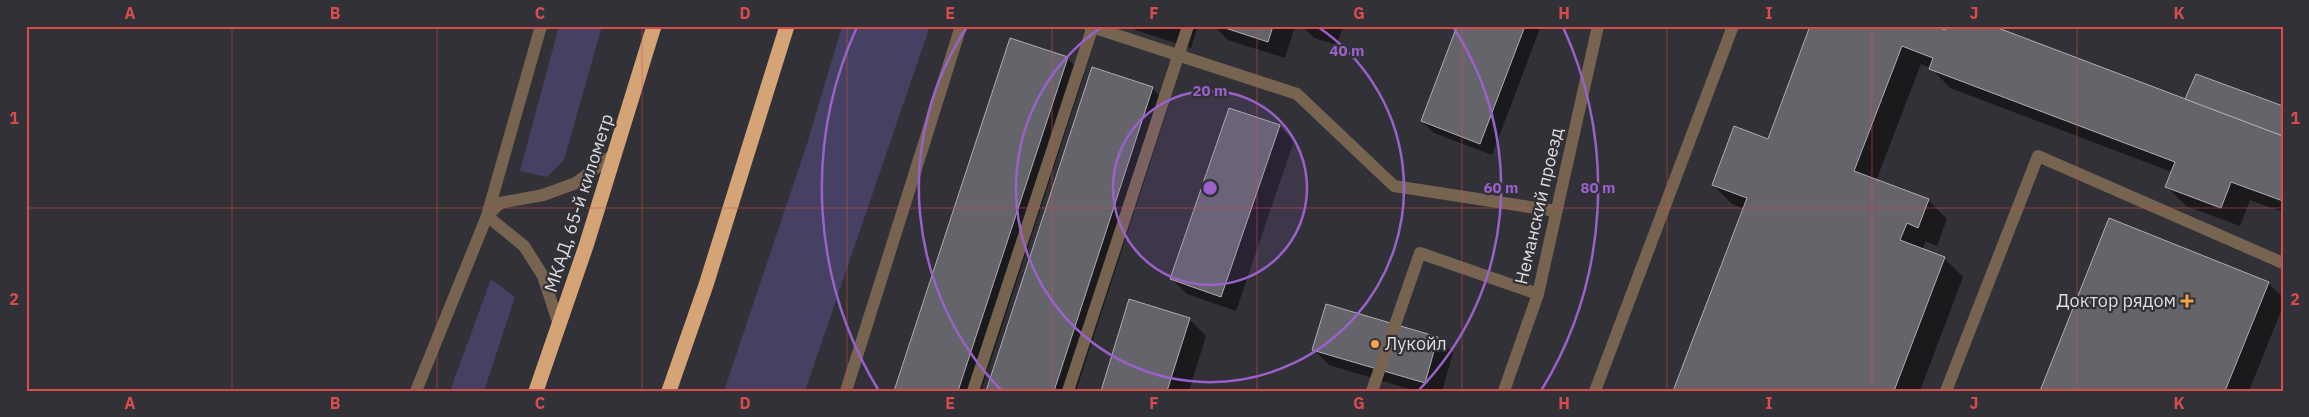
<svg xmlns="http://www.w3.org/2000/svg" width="2309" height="417" font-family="'IBM Plex Sans',sans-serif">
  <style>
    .green { fill: #464062 }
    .shadow { fill: #0007 }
    .building { fill: #65646b; stroke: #aeadb4 }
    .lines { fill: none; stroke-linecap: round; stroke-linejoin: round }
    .minor { stroke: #766350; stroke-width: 12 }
    .highway { stroke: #d5a476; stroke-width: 15 }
    .grid { fill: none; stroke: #d84c4d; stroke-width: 1; stroke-opacity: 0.55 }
    .ring { fill: none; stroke: #9961ca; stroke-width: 2.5 }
    .poi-dot { fill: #f6a247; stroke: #323137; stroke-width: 2 }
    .labels { text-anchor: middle; stroke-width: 4.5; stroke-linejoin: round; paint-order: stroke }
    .street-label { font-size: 18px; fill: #dfdee2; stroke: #323137 }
    .poi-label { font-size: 18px; fill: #dfdee2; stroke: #323137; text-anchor: end }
    .centre { fill: #9961ca; stroke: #323137; stroke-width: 2.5 }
    .ring-label { font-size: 15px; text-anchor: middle; font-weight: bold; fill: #9961ca; stroke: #323137; stroke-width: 4.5; stroke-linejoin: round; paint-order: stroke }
    .neatline { fill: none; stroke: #d84c4d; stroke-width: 2 }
    .grid-label { font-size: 16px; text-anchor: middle; font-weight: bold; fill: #d84c4d }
  </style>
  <rect width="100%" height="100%" fill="#323137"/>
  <g class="green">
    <path d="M559 26H602L564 160 547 177 520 171Z"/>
    <path d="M842 26H930L805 391H724L808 141Z"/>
    <path d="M491 279 515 297 484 391H450Z"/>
  </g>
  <g class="shadow">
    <path d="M1132 26H1198L1191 48 1135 30Z"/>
    <path d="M1214 26H1295L1285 58 1228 40Z"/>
    <path d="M1302 26H1343L1337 45 1314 38Z"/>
    <path d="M1458 26H1541L1492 155 1434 133 1422 121Z"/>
    <path d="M1812 26 1946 31 2190 103 2283 108V212L2250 200 2240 226 2186 206 2167 187 2172 172 1950 88 1931 68 1921 64 1876 181 1928 200 1947 219 1937 246 1926 241 1922 250 1944 258 1963 277 1920 391H1675L1744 209 1732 204 1713 185 1768 140Z"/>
    <path d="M1067 58 1084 75 981 391H896Z"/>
    <path d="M1152 88 1169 105 1076 391H988Z"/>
    <path d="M1279 126 1294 141 1236 311 1187 294 1172 279Z"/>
    <path d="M2268 283 2283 297V306L2249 391H2041Z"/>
    <path d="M1189 319 1206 336 1189 391H1102Z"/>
    <path d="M1438 338 1453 353 1442 391H1416L1329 365 1314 350Z"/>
  </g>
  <g class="building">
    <path d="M1219 26H1273L1268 42Z"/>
    <path d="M1457 26H1525L1480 144 1421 121Z"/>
    <path d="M1810 26H1936L1945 30 1947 26H1993L2283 136V201L2231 182 2221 208 2165 187 2175 162 1929 69 1933 58 1902 46 1854 171 1929 199 1918 228 1907 223 1900 240 1945 257 1894 391H1673L1747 198 1712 185 1734 126 1768 139Z"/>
    <path d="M1010 38 1068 57 958 391H894Z"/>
    <path d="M1092 67 1153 87 1054 391H986Z"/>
    <path d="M2196 74 2283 106V136L2185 99Z"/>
    <path d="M1229 108 1280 125 1221 297 1170 279Z"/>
    <path d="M2109 218 2269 282 2225 391H2040Z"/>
    <path d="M1129 299 1190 318 1167 391H1101Z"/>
    <path d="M1326 304 1438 337 1425 383 1312 350Z"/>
  </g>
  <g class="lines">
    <g class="minor">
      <path d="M1089 26 1297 94 1394 186 1556 211"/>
      <path d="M559 325 543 276 524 246 487 216 500 203 543 195 576 183 614 154"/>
      <path d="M416 391 487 216 541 26"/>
      <path d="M846 391 961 26"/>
      <path d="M973 391 1093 26"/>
      <path d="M1068 391 1188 26"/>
      <path d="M1372 391 1420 253 1538 294"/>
      <path d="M1504 391 1538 294 1598 26"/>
      <path d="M1595 391 1733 26"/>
      <path d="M1946 391 2038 156 2283 263"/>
    </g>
    <g class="highway">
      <path d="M536 391 586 246 654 26"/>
      <path d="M669 391 706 285 787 26"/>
    </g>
  </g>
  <path class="grid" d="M232 26V391M437 26V391M642 26V391M847 26V391M1052 26V391M1257 26V391M1462 26V391M1667 26V391M1872 26V391M2077 26V391M26 208H2283"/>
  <circle cx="1210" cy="188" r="97" fill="#9961ca" fill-opacity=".12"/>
  <g class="ring">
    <circle cx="1210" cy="188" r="97"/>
    <path d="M1318 27A194 194 0 1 1 1102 27"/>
    <path d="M1001 390A291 291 0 0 1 967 27M1453 27A291 291 0 0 1 1419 390"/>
    <path d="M879 391A388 388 0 0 1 857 27M1563 27A388 388 0 0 1 1541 391"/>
  </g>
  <g class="poi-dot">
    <path d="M2184.5 293.5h5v5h5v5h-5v5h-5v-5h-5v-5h5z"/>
    <circle cx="1375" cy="344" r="5"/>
  </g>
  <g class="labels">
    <g class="street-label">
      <text transform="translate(579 203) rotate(-72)" y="6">МКАД, 65-й километр</text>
      <text transform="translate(1539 206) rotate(-77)" y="6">Неманский проезд</text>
    </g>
    <g class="poi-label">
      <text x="2176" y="307">Доктор рядом</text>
      <text x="1385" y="350" text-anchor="start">Лукойл</text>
    </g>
  </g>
  <circle cx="1210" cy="188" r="8" class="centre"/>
  <g class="ring-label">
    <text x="1347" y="56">40 m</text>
    <text x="1210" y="96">20 m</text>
    <text x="1501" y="193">60 m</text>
    <text x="1598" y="193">80 m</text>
  </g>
  <rect width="2309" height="417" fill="none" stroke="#323137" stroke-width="55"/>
  <rect x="28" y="28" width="2254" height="362" class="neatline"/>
  <g class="grid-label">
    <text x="130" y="19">A</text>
    <text x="335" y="19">B</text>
    <text x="540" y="19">C</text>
    <text x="745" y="19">D</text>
    <text x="950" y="19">E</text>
    <text x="1154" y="19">F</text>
    <text x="1359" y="19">G</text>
    <text x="1564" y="19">H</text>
    <text x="1769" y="19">I</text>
    <text x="1974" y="19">J</text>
    <text x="2179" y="19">K</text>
    <text x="14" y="124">1</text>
    <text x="2295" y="124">1</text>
    <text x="14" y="305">2</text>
    <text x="2295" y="305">2</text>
    <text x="130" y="409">A</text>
    <text x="335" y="409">B</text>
    <text x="540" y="409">C</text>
    <text x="745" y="409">D</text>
    <text x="950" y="409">E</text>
    <text x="1154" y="409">F</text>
    <text x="1359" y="409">G</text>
    <text x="1564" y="409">H</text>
    <text x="1769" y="409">I</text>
    <text x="1974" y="409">J</text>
    <text x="2179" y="409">K</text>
  </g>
</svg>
